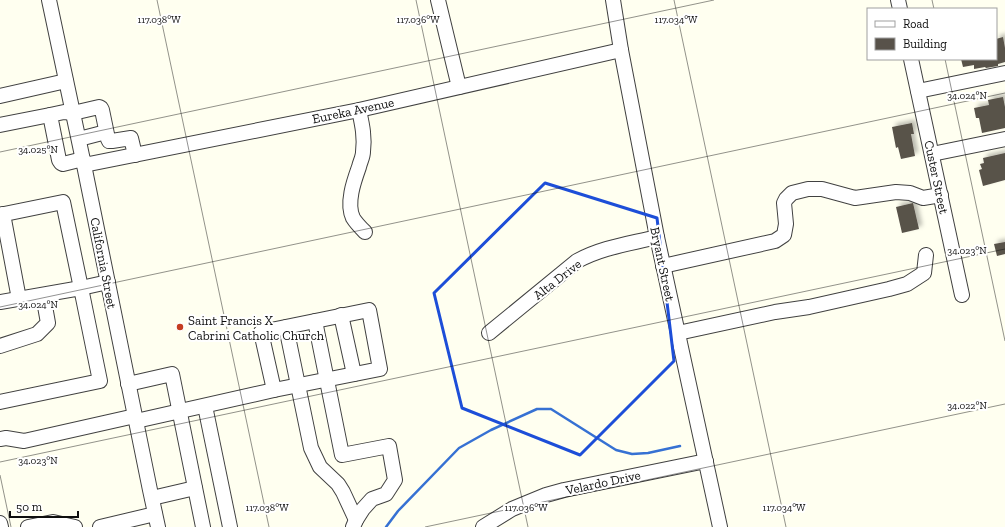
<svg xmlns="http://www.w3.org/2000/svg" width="1005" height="527" font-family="'Zilla Slab',serif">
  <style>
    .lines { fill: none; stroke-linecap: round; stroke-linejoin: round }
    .stream { stroke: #3671d3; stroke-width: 2.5 }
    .building { fill: #58524a; filter: url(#shadow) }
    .minor-casing { stroke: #414141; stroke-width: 16 }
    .minor { stroke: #fff; stroke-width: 14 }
    .marked { fill: none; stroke: #1d4ed8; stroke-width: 3; stroke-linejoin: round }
    .ticks { fill: none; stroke: #0e0e0e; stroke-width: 1; stroke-opacity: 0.45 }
    .poi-dot { fill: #c53d20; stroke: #fff; stroke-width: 1.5 }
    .labels { text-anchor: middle; stroke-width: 4; stroke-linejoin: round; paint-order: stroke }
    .street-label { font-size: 13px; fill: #0e0e0e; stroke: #fff }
    .poi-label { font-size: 13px; fill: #0e0e0e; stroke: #fff; text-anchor: start }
    .ticks-label { font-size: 10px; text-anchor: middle; fill: #0e0e0e; stroke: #fff; stroke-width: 4; stroke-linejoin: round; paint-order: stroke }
  </style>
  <defs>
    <filter id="shadow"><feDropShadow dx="3.5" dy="-3.5" stdDeviation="2" flood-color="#0004"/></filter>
  </defs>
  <rect width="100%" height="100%" fill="#fffff0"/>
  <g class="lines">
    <path class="stream" d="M386 527 398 511 459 448 491 430 537 409H551L616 450 632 454 648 453 680 446"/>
  </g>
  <g class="building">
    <path d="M1003 37 1005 48V62L998 64V66L986 68 985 67 974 69V65L963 67 961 59H996V39Z"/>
    <path d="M1003 97 1005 107V128L982 133 979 118H976L974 108 989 105 988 100Z"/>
    <path d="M912 123 914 134H911L915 156 901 159 898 147 896 148 892 127Z"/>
    <path d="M1005 153V180L983 186 979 170 982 169 980 164 984 163 983 158Z"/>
    <path d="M913 203 919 229 902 233 896 207Z"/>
    <path d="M1005 242V254L997 256 994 244Z"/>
  </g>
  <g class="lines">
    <g class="minor-casing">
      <g id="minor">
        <path d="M49 0 84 165 150 490 158 527"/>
        <path d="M438 0 459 87"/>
        <path d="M613 0 621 50 657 237 720 527"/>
        <path d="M898 0 900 9"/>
        <path d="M911 59 962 295"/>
        <path d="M918 91 1005 73"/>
        <path d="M0 96 66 81"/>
        <path d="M359 110C362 124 365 137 363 152 363 157 360 162 359 167 354 181 346 203 353 218 356 223 361 228 365 232"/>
        <path d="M0 125 50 115"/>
        <path d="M79 139 106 132"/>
        <path d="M932 154 1005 139"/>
        <path d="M83 159 63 164 61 163 59 160 50 115 64 112 73 113 99 107 101 108 102 110 108 139 109 141H112L131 138 135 155"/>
        <path d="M84 165 359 110 621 50"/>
        <path d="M3 214 19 299"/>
        <path d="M0 215 63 202 81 288 108 282"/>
        <path d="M663 266 775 241 784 235 786 224 784 203 786 199 792 193 808 189H822L855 198 896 192 910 193 923 198 941 195"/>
        <path d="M0 302 81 288 100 381 0 402"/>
        <path d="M369 310 380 369 274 390 261 332Z"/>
        <path d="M341 315 354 374"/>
        <path d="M315 321 342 455 389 446 395 480 386 494 372 499 363 509 356 520 353 527"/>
        <path d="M286 327 311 448 320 467 338 484 343 492 356 520"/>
        <path d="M489 333 577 261C603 247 629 244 657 237"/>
        <path d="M678 333 775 312 809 307 889 289 907 284 924 273 926 255"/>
        <path d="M0 346 37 334 48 323 43 295"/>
        <path d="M128 384 172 374 203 527"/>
        <path d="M205 406 230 527"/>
        <path d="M136 421 274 390"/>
        <path d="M0 439 6 438 24 441 135 416"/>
        <path d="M152 498 195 488"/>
        <path d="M0 523 1 527"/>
        <path d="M28 527 53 522 75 527"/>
        <path d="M100 527 155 514"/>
        <path d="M483 527 512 509 546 495 564 490 706 461"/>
      </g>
    </g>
    <use href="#minor" class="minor"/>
  </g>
  <path class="marked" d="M545 183 657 218 674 361 580 455 462 408 434 293Z"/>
  <path class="ticks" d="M157 0 269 527M416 0 528 527M674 0 786 527M932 0 934 9M945 59 1005 341M0 152 714 0M0 307 1005 93M0 462 1005 249M0 475 11 527M425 527 1005 404"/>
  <circle class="poi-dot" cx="180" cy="327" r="4"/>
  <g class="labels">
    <g class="street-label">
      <text transform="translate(353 110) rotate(-12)" y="5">Eureka Avenue</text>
      <text transform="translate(937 177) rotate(78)" y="5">Custer Street</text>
      <text transform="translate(104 263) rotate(79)" y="5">California Street</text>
      <text transform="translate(663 264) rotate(78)" y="5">Bryant Street</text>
      <text transform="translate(557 279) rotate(-38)" y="5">Alta Drive</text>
      <text transform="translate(603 482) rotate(-12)" y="5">Velardo Drive</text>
    </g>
    <g class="poi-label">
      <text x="188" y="325">Saint Francis X<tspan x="188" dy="15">Cabrini Catholic Church</tspan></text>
    </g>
  </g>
  <g class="ticks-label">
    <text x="159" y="23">117.038°W</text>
    <text x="418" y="23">117.036°W</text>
    <text x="676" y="23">117.034°W</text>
    <text x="967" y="99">34.024°N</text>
    <text x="38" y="153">34.025°N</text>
    <text x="967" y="254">34.023°N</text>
    <text x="38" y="308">34.024°N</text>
    <text x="967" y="409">34.022°N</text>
    <text x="38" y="464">34.023°N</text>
    <text x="267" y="511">117.038°W</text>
    <text x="526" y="511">117.036°W</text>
    <text x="784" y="511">117.034°W</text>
  </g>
  <rect x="867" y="8" width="130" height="52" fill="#ffffff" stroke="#9f9f9f"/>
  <rect x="875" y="21" width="20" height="6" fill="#ffffff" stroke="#9f9f9f"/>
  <text x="903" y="28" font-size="12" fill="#0e0e0e">Road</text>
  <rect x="875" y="38" width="20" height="12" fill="#58524a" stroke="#9f9f9f"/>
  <text x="903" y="48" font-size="12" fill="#0e0e0e">Building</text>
  <path d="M10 511v6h68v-6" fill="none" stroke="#0e0e0e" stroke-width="2"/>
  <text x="16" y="511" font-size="12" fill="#0e0e0e" stroke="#ffffff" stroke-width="3" paint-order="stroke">50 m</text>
</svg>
